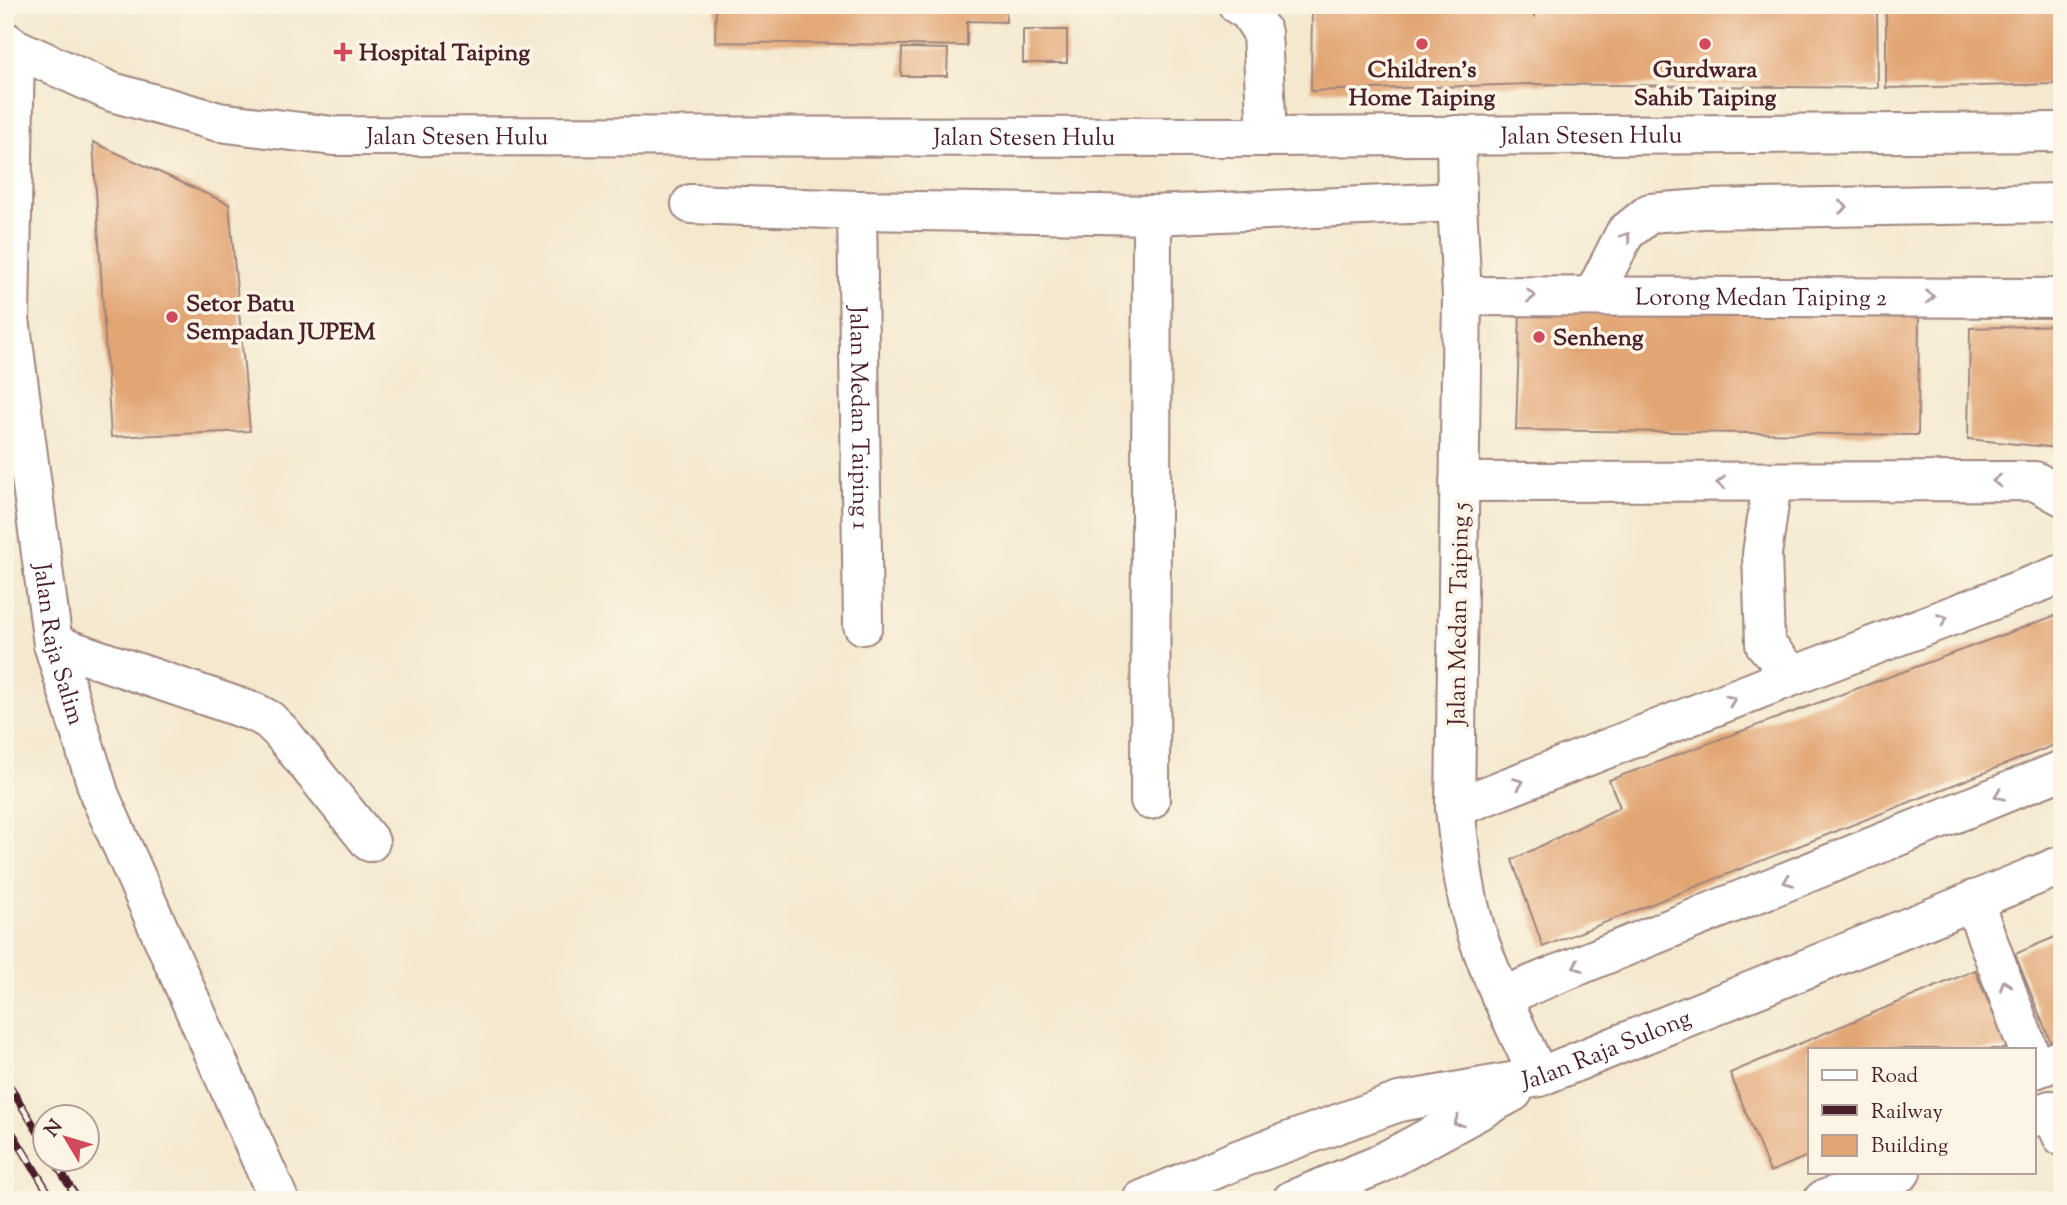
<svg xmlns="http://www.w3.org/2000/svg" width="2067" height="1205" font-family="'Sorts Mill Goudy',serif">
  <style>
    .building { fill: #e2a674 }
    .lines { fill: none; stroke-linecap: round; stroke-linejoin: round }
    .minor-casing { stroke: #9f847d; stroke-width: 42 }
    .major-casing { stroke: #9f847d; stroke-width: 42 }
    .minor { stroke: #fff; stroke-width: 38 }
    .major { stroke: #fff; stroke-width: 38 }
    .rail-casing { stroke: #4a1f2b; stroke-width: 8 }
    .rail { stroke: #fcf5e5; stroke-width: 5; stroke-dasharray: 16; stroke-linecap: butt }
    .oneway { stroke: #ae9aa0 }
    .poi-dot { fill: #d1495b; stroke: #fcf5e5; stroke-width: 2.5 }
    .labels { text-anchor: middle; stroke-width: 7; stroke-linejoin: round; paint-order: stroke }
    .poi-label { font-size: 24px; font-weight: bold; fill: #4a1f2b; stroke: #fcf5e5; text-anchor: start }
    .street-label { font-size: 24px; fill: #4a1f2b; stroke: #fcf5e5 }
  </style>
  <rect width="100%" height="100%" fill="#fcf5e5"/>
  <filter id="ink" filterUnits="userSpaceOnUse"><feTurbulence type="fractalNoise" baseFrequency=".0143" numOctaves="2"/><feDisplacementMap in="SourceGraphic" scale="14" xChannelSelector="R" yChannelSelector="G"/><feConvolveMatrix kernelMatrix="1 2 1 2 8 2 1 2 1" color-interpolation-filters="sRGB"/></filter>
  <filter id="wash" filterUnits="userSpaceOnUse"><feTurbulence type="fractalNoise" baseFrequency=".00686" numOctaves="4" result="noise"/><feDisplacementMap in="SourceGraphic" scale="28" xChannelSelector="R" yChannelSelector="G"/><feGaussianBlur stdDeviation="1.57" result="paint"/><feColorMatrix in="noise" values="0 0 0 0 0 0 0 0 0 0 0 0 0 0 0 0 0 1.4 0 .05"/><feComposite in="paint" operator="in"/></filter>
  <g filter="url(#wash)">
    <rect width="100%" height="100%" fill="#f4e9cf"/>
    <g id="blocks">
      <g class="building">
        <path d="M716 5H1006V22L967 21V46L715 42Z"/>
        <path d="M1312 5H1533L1534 18 1535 5H1877L1878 88 1530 84 1311 91Z"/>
        <path d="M1886 5H2062V84L1886 88Z"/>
        <rect x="1023" y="30" width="44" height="33"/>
        <path d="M902 48 948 49 947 76H901Z"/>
        <path d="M93 142 229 204 250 431 111 437Z"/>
        <path d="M1919 310 1918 435 1516 430 1520 312Z"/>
        <path d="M2062 325V450L2058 448 1968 439 1970 328Z"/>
        <path d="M2062 613V742L1543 947 1512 860 1620 807 1609 780Z"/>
        <path d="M2062 934V1051L2055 1053 2015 954Z"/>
        <path d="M1975 970 2008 1049H1810V1155L1770 1172 1730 1073Z"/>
      </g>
    </g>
  </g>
  <g filter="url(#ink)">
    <use href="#blocks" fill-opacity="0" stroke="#9f847d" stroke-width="2"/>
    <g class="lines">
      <g class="minor-casing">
        <g id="minor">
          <path d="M1238 5 1249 12 1262 32 1267 137"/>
          <path id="s1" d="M15 48 10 319 53 644 100 796 279 1200"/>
          <path d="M1456 135 1457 202 1462 296 1455 808C1460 852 1464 897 1479 940 1495 987 1518 1032 1539 1077"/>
          <path d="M691 204 857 210 1152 215 1457 202"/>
          <path id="s2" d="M857 210 863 625"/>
          <path id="s3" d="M1462 296 2062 298"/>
          <path d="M1593 296 1625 233 1650 213 1703 209 2062 203"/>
          <path d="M1459 482 2035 481 2062 496"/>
          <path d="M1772 483 1762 554 1765 644 1793 676"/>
          <path d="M53 644 256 713 269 720 282 733 370 842"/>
          <path d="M1150 800 1152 215"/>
          <path d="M1455 808 1793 676 2062 574"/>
          <path d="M1973 900 2028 1049"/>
          <path d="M1501 997 2062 770"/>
          <path d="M2034 1065 2035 1069 2062 1059"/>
          <path d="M2034 1117 2050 1110 2062 1136"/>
          <path id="s4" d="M1142 1200 1237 1160 1399 1102 1539 1077 2062 865"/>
          <path d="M1292 1200 1378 1165 1513 1092"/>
          <path d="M1823 1200 1901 1172"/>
        </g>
      </g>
      <g class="major-casing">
        <g id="major">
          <path id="s5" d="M5 41 15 48 112 92 219 122 333 136 1267 137 2062 132"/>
        </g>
      </g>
      <use href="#minor" class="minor"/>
      <use href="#major" class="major"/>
      <g class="rail-casing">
        <g id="rail">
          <path d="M5 1079 46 1145"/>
          <path d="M5 1121 53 1200"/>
          <path d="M54 1160 78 1200"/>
        </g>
      </g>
      <use href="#rail" class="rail"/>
    </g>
    <defs><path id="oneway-chevron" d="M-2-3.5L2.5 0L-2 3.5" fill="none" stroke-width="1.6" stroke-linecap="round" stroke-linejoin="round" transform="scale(1.75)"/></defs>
    <g class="oneway">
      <use href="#oneway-chevron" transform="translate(1843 207) rotate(-1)"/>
      <use href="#oneway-chevron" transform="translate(1626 237) rotate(-54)"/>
      <use href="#oneway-chevron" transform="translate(1531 296)"/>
      <use href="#oneway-chevron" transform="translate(1930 297)"/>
      <use href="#oneway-chevron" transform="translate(1997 481) rotate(180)"/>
      <use href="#oneway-chevron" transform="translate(1721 483) rotate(-180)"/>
      <use href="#oneway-chevron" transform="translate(1943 619) rotate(-21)"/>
      <use href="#oneway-chevron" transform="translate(1731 700) rotate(-21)"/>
      <use href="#oneway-chevron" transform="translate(1519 783) rotate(-21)"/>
      <use href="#oneway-chevron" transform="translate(1999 795) rotate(158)"/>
      <use href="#oneway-chevron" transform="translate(1788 881) rotate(158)"/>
      <use href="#oneway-chevron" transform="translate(1577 966) rotate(158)"/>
      <use href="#oneway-chevron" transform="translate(2005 985) rotate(-110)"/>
      <use href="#oneway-chevron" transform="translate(1458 1122) rotate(151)"/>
    </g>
  </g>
  <g class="poi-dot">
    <circle cx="1422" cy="44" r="7"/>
    <circle cx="1705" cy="44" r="7"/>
    <path d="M339.5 41.5h7v7h7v7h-7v7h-7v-7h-7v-7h7z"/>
    <circle cx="172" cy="317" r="7"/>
    <circle cx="1539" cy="337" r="7"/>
  </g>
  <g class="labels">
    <g class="poi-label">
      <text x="359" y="60">Hospital Taiping</text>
      <text x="1422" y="77" text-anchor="middle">Children's<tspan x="1422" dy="28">Home Taiping</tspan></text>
      <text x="1705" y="77" text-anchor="middle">Gurdwara<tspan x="1705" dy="28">Sahib Taiping</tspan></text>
      <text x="186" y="311">Setor Batu<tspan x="186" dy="28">Sempadan JUPEM</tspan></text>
      <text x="1553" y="345">Senheng</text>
    </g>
    <g class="street-label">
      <text dy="8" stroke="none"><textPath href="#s5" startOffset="1603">Jalan Stesen Hulu</textPath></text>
      <text dy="8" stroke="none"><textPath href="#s5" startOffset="469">Jalan Stesen Hulu</textPath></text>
      <text dy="8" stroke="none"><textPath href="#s5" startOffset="1036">Jalan Stesen Hulu</textPath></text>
      <text dy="8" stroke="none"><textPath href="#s3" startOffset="299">Lorong Medan Taiping 2</textPath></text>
      <text dy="8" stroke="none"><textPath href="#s2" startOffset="208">Jalan Medan Taiping 1</textPath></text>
      <text transform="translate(1458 614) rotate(-89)" y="8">Jalan Medan Taiping 5</text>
      <text dy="8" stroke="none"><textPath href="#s1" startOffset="600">Jalan Raja Salim</textPath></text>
      <text dy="8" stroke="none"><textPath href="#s4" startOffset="490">Jalan Raja Sulong</textPath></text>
    </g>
  </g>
  <rect width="2067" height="1205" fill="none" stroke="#fcf5e5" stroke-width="28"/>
  <rect x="1808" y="1048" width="228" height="126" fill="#fcf5e5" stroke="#b59f9b" stroke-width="2"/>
  <rect x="1822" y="1070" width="35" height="10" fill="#ffffff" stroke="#b59f9b" stroke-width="2"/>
  <text x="1871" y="1082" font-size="21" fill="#4a1f2b">Road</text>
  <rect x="1822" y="1105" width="35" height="10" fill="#4a1f2b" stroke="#b59f9b" stroke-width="2"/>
  <text x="1871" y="1118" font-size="21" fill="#4a1f2b">Railway</text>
  <rect x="1822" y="1135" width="35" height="21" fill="#e2a674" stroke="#b59f9b" stroke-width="2"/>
  <text x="1871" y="1152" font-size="21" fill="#4a1f2b">Building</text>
  <g transform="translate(66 1138) rotate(308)"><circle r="33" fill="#fcf5e5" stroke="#b59f9b" stroke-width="2"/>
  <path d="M0-5L12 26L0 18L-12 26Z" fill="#d1495b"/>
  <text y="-10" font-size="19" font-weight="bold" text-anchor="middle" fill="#4a1f2b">N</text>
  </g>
</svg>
